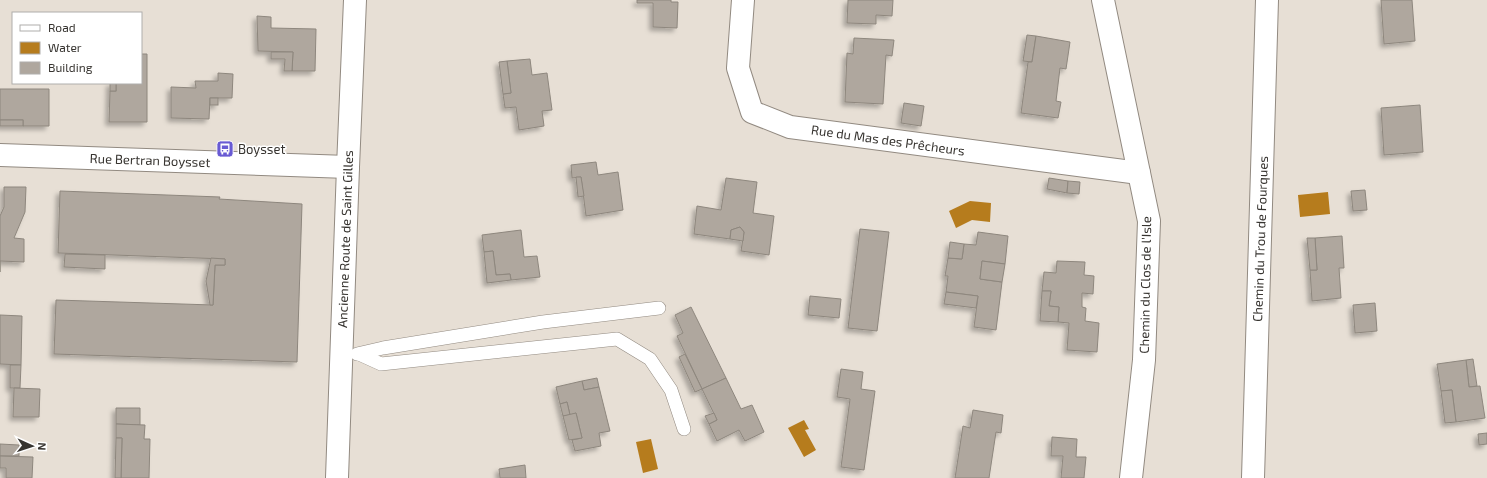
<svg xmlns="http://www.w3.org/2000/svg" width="1487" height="478" font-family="'Exo 2',sans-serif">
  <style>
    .water { fill: #b67c1d }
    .building { fill: #afa79e; stroke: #8e877e; filter: url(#shadow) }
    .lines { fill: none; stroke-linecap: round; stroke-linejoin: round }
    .service-casing { stroke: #928a81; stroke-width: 14 }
    .minor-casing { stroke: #928a81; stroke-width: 24 }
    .tertiary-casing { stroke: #928a81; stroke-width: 24 }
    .service { stroke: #fff; stroke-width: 13 }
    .minor { stroke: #fff; stroke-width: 22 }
    .tertiary { stroke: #fff; stroke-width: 22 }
    .labels { text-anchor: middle; stroke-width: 3; stroke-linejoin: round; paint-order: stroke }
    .street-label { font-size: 13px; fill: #373430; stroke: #fff }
    .poi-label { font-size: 13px; fill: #373430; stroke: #fff; text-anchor: start }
  </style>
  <defs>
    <filter id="shadow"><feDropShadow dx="-3.5" dy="3.5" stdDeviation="2" flood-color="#0004"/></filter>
  </defs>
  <rect width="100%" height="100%" fill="#e7dfd5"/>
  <g class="water">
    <path d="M1328 192 1330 214 1300 217 1298 195Z"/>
    <path d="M970 201 991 203 990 222 972 220 956 228 949 211Z"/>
    <path d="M804 420 809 429 805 430 816 450 804 457 788 428Z"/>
    <path d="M651 439 658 469 643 473 636 442Z"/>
  </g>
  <g class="building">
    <path d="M637 0H671V2H678L677 28 653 27V3H637Z"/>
    <path d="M848 0H893L892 16 876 15V24L847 23Z"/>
    <path d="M1381 0H1412L1415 41 1384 44Z"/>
    <path d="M257 16 271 17V28L316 29 315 71H292L293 52 258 51Z"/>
    <path d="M1027 35 1036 36 1032 62 1023 61Z"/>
    <path d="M1036 36 1070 42 1066 69 1060 68 1056 101 1061 102 1058 118 1021 113 1028 62H1032Z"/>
    <path d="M854 38 894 40 892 56 886 55 883 104 845 102 847 53 853 54Z"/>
    <path d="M271 52H293L292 71H284L285 59H271Z"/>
    <path d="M141 54H147V122H109L110 91H116V83H141Z"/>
    <path d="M530 59 532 75 547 73 552 110 542 111 544 126 519 130 516 107 505 108 503 94 511 93 507 61Z"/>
    <path d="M507 61 511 93 503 94 499 62Z"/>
    <path d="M218 73 233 74 232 98H210L209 119 171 118V87L196 88 195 81H218Z"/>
    <rect x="110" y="83" width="6" height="8"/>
    <path d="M0 89H49V126H23V120H0Z"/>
    <rect x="210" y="98" width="8" height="7"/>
    <path d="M904 103 924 106 921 126 901 123Z"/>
    <path d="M1420 105 1423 152 1384 155 1381 108Z"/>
    <rect x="0" y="120" width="23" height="6"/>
    <path d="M596 162 598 175 618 172 623 210 586 216 581 177 572 178 571 165Z"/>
    <path d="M576 177H581L584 196 578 197Z"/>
    <path d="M726 178 757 182 753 213 774 216 769 255 741 251 744 232 740 227 731 230 730 239 694 234 697 206 721 210Z"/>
    <path d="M1049 178 1068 181 1067 193 1047 189Z"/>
    <path d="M1068 181 1080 182 1079 194 1067 193Z"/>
    <path d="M4 187H26L25 212 14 238 24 239V262L0 261V272V216L4 207Z"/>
    <path d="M1365 190 1367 210 1353 211 1351 191Z"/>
    <path d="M60 191 220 197 219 199 302 204 297 362 54 354 56 300 213 305 215 265H225V259L58 253Z"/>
    <path d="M740 227 744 232 743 241 730 239 731 230Z"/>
    <path d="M860 229 889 232 877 331 848 328Z"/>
    <path d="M521 230 524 257 537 256 540 277 511 280 510 274 496 275 493 251 484 252 482 235Z"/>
    <path d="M978 232 1008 236 1005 264 982 261 980 279 1002 282 996 330 974 327 978 296 946 292 948 276H945L948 258 962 259 964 244 976 245Z"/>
    <path d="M1342 236 1344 268H1339L1341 298 1312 301 1310 270H1317L1315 238Z"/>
    <path d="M1307 238H1315L1317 270H1310Z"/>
    <path d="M950 242 964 244 962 259 948 258Z"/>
    <path d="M493 251 496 275 510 274 511 280 487 283 484 252Z"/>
    <path d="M65 254 105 255V269L64 267Z"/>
    <path d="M211 258 225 259V265H215L213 305H210L206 281Z"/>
    <path d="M982 261 1005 264 1002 282 980 279Z"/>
    <path d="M1057 261 1085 262 1084 275 1094 276 1093 294 1082 293V307L1086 308 1085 321 1099 323 1097 352 1067 350 1069 323 1058 322 1059 307 1049 306 1051 291H1042L1044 272 1056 273Z"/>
    <path d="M1042 291H1051L1049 306 1059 307 1058 322 1040 321Z"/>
    <path d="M946 292 978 296 976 308 944 304Z"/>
    <path d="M810 296 841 299 839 318 808 315Z"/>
    <path d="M1375 303 1377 331 1355 333 1353 305Z"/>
    <path d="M691 307 726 378 702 389 677 336 683 333 675 315Z"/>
    <path d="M0 315 22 316 21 365 0 364Z"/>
    <path d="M685 354 702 389 695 392 679 357Z"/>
    <path d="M1473 359 1477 386 1469 387 1466 360Z"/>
    <path d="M1466 360 1469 387 1480 386 1485 418 1456 422 1452 390 1441 391 1437 364Z"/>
    <path d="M10 365H21L20 388H10Z"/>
    <path d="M841 369 863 372 861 389 875 391 864 470 841 467 850 399 837 397Z"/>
    <path d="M597 378 599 387 584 390 582 381Z"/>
    <path d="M726 378 741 409 752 405 764 432 745 441 739 430 717 441 709 424 717 420 702 389Z"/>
    <path d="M582 381 584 390 599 387 610 431 599 433 601 446 575 451 572 440 582 438 576 413 570 415 567 402 560 404 556 387Z"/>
    <path d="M14 388 40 389 39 417H13Z"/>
    <path d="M1452 390 1456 422 1445 423 1441 391Z"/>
    <path d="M567 402 570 415 563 416 560 404Z"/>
    <path d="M116 408H140V425L116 424Z"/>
    <path d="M973 410 1003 415 1001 433 996 432 989 478H955L963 426 970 428Z"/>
    <path d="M576 413 582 438 569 440 563 416Z"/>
    <path d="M714 413 717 420 709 424 705 416Z"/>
    <path d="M116 424 145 425 144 439H150L149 478H121L122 438H116Z"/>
    <path d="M1487 433V444L1479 445 1478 434Z"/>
    <path d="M1052 437 1077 439 1076 457H1086L1084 478H1061L1063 456H1051Z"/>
    <path d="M116 438H122L121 478H115Z"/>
    <path d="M0 444 19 445V456H0Z"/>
    <path d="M0 456 33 457 32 478H6V468H0Z"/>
    <path d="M525 465 526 478H500L499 469Z"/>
  </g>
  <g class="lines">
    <g class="service-casing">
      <g id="service">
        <path d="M357 354 383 348 543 322 659 308"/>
        <path d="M359 354 381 364 617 339 650 359 671 390 684 429"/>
      </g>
    </g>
    <g class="minor-casing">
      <g id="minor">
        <path d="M743 0 738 68 752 112 790 127 1139 173"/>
        <path d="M1103 0 1149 221 1144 360 1131 478"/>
        <path d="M0 155 348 167"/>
        <path d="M1253 478 1267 0"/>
      </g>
    </g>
    <g class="tertiary-casing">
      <path id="tertiary" d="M337 478 348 167 355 0"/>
    </g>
    <use href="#service" class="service"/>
    <use href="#minor" class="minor"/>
    <use href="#tertiary" class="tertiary"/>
  </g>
  <defs>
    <g id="bus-square" transform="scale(0.9)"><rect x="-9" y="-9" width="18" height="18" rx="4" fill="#685ad3" stroke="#fff"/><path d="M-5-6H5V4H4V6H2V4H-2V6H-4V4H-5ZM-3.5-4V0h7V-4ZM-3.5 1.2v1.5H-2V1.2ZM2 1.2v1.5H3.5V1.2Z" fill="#fff"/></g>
  </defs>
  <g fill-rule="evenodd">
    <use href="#bus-square" x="225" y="149"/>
  </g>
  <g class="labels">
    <g class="street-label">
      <text transform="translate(888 140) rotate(8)" y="5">Rue du Mas des Prêcheurs</text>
      <text transform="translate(150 160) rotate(2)" y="5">Rue Bertran Boysset</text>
      <text transform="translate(345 239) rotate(-88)" y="5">Ancienne Route de Saint Gilles</text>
      <text transform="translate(1260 239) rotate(-88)" y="5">Chemin du Trou de Fourques</text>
      <text transform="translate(1145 285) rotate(-89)" y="5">Chemin du Clos de l'Isle</text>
    </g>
    <g class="poi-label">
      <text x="238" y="154">Boysset</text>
    </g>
  </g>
  <rect x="12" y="12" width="130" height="72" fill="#ffffff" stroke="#afaeac"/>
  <rect x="20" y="25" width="20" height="6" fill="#ffffff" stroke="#afaeac"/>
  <text x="48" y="32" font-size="12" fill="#373430">Road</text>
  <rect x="20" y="42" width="20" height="12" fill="#b67c1d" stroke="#afaeac"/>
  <text x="48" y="52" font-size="12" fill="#373430">Water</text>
  <rect x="20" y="62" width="20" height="12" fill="#afa79e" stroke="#afaeac"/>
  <text x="48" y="72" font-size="12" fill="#373430">Building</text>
  <g transform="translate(32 446) rotate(93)" stroke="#ffffff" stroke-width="3" paint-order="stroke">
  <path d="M0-3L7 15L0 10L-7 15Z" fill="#373430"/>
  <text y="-6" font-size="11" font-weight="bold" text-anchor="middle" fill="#373430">N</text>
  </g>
</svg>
